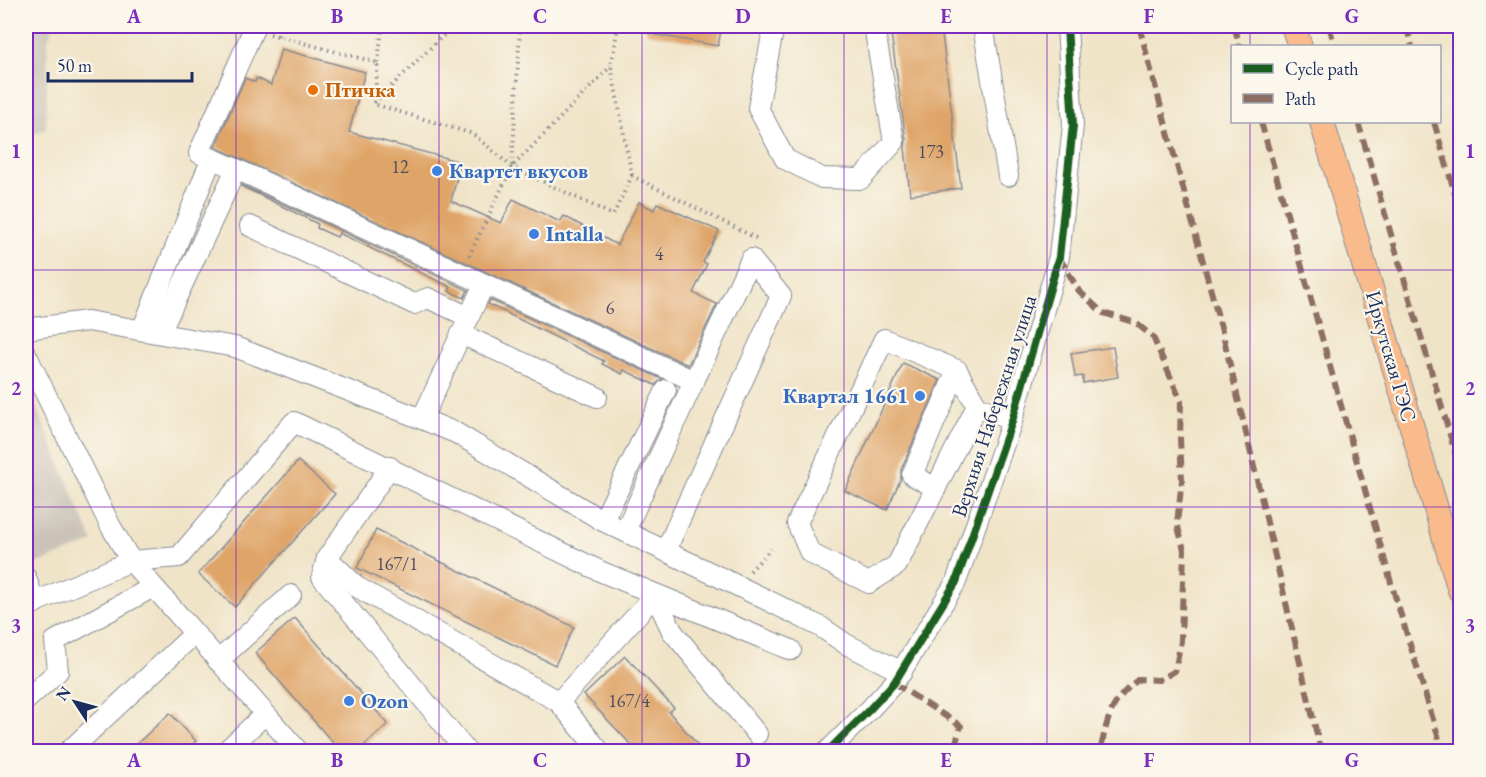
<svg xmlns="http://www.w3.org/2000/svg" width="1486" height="777" font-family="'EB Garamond',serif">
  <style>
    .industrial { fill: #cbc3b8 }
    .building { fill: #dfa468 }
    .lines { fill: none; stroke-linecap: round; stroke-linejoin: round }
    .minor-casing { stroke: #868a93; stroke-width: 22 }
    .major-casing { stroke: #868a93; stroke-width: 26 }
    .path { stroke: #868a93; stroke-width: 4; stroke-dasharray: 1.5 4.5; stroke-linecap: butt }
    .minor { stroke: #fff; stroke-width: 20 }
    .major { stroke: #fabb8c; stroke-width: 24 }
    .quiet { stroke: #8d6e63; stroke-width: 6; stroke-dasharray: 12 6; stroke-linecap: butt }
    .cycleway-casing { stroke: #fbf7ec; stroke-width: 11 }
    .cycleway { stroke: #1b5e20; stroke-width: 8 }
    .grid { fill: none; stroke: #7b2cbf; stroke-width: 1.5; stroke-opacity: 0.55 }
    .food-dot { fill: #e8710a; stroke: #fbf7ec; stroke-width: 2 }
    .shop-dot { fill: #3f7fe0; stroke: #fbf7ec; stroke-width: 2 }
    .labels { text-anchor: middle; stroke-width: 4.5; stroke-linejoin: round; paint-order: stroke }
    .number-label { font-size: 18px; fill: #4c4c60 }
    .food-label { font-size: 21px; font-weight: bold; fill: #c56008; stroke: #fbf7ec; text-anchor: start }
    .shop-label { font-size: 21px; font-weight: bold; fill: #366cbe; stroke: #fbf7ec; text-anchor: start }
    .street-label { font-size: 21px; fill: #1b2f5e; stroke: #fbf7ec }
    .neatline { fill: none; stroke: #7b2cbf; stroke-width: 2 }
    .grid-label { font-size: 20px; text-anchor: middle; font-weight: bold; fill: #7b2cbf }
  </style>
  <rect width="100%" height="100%" fill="#fbf7ec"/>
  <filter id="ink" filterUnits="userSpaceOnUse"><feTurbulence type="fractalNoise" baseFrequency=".0167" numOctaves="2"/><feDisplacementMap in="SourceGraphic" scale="12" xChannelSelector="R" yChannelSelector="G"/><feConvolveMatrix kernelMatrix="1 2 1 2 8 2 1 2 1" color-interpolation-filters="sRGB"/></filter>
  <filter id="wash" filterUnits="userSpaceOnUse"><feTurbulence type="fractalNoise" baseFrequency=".008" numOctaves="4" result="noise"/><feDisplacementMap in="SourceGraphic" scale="24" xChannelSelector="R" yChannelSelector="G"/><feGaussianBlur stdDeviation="1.35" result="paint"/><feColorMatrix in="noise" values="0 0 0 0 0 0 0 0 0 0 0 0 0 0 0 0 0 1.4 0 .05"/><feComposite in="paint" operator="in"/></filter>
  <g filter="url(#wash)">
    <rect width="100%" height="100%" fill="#f0e4c8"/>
    <g class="industrial">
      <path d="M26 26H54L48 40 46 128 26 138Z"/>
      <path d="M26 383 93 542 26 568Z"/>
    </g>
    <g id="blocks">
      <g class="building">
        <path d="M647 26H722L718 46 646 33Z"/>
        <path d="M890 26H941L961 188 910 195 905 147 906 140Z"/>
        <path d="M281 49 365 72 349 132 461 162 451 201 501 223 513 199 560 222 564 216 617 245 639 202 654 210 657 203 719 231 703 262 707 264 693 293 717 304 688 365 215 147 245 78 255 82 257 78 271 85Z"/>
        <path d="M242 185 468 290 464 298 449 291 451 287 339 233 337 237 317 228 318 224 241 186Z"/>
        <path d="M490 300 662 379 655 385 624 370 622 374 602 364 604 361 488 304Z"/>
        <path d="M1113 347 1118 377 1083 383V376L1075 377 1071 353Z"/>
        <path d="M903 363 940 380 901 470V478L887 510 845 491Z"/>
        <path d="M298 461 335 494 235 607 198 574Z"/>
        <path d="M376 530 574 627 555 665 357 568Z"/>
        <path d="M295 618 388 724 357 752H341L255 653Z"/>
        <path d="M625 656 674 708 669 712 704 752H638L584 695Z"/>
        <path d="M170 713 196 741 184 752H128Z"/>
      </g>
    </g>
  </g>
  <g filter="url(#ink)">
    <use href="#blocks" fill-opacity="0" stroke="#868a93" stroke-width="1.5"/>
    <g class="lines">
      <g class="minor-casing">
        <g id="minor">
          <path d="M774 26 758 108 785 159 822 178 861 179 894 142 874 26"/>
          <path d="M983 26 1008 176"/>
          <path d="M236 169 199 153 255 26"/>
          <path d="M250 226 414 304 428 298 469 317"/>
          <path d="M464 328 484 284"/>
          <path d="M26 329 88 321 235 347 422 419 456 433 603 521 765 599 821 627 846 644 902 672"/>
          <path d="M142 330 207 170"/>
          <path d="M160 333 236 169 694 381 751 259 781 296 666 550"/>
          <path d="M26 354 110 525 131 561 26 606"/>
          <path d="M977 406 897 565 869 583 810 553 797 523 884 339 957 370 977 406 1012 421"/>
          <path d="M422 419 461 334 597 397"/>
          <path d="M390 467 327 558 322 577 467 752"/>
          <path d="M936 488 912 475 957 370"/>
          <path d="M603 521 666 390"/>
          <path d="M625 531 694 381"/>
          <path d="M327 558 357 587 559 702 597 748 598 752"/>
          <path d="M131 561 179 557 294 422 602 572 791 650"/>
          <path d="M131 561 299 752"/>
          <path d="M26 578 35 603 26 607"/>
          <path d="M218 661 291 595"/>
          <path d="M26 700 58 671 55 641 153 587"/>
          <path d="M559 702 655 595 672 631 757 734"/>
          <path d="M68 752 194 634"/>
          <path d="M225 752 265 714"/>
          <path d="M827 752 870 709 894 683 956 582 1012 421 1059 257 1073 125 1067 26"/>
        </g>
      </g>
      <g class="major-casing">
        <g id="major">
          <path d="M1293 26 1300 46"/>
          <path d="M1322 122 1460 590"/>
        </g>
      </g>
      <g class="path">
        <path d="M520 26 512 167 611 66"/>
        <path d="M618 26 611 66 632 176"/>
        <path d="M270 34 378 63 374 104 473 134 512 167 613 215 632 176 758 239"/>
        <path d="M278 36 279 26"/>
        <path d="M378 63 382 26"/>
        <path d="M374 103 453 26"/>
        <path d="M469 256 512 167"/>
        <path d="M750 571 771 549"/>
      </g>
      <use href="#minor" class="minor"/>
      <use href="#major" class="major"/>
      <g class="quiet">
        <path d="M1139 26 1223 335 1321 752"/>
        <path d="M1234 26 1240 46"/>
        <path d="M1329 26 1335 46"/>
        <path d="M1406 26 1412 46"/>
        <path d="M1261 122 1392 586 1443 752"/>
        <path d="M1358 122 1460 469"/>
        <path d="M1434 122 1460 211"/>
        <path d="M1059 257 1079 291 1103 313 1136 323 1153 337 1181 401 1180 438 1182 480 1177 523 1184 550 1181 641 1175 671 1159 680 1139 679C1110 701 1108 717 1100 752"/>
        <path d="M894 683 961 726 953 752"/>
      </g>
      <g class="cycleway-casing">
        <path id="cycleway" d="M827 752 870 709 894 683 956 582 1012 421 1059 257 1073 125 1067 26"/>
      </g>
      <use href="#cycleway" class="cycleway"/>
    </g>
  </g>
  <path class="grid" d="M236 26V752M439 26V752M642 26V752M844 26V752M1047 26V752M1250 26V46M1250 122V752M26 270H1460M26 507H1460"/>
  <circle class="food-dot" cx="313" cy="90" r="6"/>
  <g class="shop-dot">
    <circle cx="437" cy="171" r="6"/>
    <circle cx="534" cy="234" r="6"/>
    <circle cx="920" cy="396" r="6"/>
    <circle cx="349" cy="701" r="6"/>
  </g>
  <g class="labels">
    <g class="number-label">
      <text x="931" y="158">173</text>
      <text x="400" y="173">12</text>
      <text x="659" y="260">4</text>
      <text x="610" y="314">6</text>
      <text x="397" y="570">167/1</text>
      <text x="629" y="707">167/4</text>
    </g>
    <g class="food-label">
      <text x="325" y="97">Птичка</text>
    </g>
    <g class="shop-label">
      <text x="449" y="178">Квартет вкусов</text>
      <text x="546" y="241">Intalla</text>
      <text x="908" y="403" text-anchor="end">Квартал 1661</text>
      <text x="361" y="708">Ozon</text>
    </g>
    <g class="street-label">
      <text transform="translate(1391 356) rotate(74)" y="7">Иркутская ГЭС</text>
      <text transform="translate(994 406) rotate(-72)" y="7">Верхняя Набережная улица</text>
    </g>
  </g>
  <rect width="1486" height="777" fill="none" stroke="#fbf7ec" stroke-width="66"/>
  <rect x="1231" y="45" width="210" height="78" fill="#fbf7ec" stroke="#a1a7b3" stroke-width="1.5"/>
  <rect x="1243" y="64" width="30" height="9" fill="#1b5e20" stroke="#a1a7b3" stroke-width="1.5"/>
  <text x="1285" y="75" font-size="18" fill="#1b2f5e">Cycle path</text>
  <rect x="1243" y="94" width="30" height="9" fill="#8d6e63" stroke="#a1a7b3" stroke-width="1.5"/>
  <text x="1285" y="105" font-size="18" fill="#1b2f5e">Path</text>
  <g transform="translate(75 702) rotate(306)" stroke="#fbf7ec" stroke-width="4.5" paint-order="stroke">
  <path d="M0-4.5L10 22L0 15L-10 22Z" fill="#1b2f5e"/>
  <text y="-9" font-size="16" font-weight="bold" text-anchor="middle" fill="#1b2f5e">N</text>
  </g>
  <path d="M48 72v9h144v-9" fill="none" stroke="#1b2f5e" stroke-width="3"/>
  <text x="57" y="72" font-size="18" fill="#1b2f5e" stroke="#fbf7ec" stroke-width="4.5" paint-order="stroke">50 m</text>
  <rect x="33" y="33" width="1420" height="711" class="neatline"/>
  <g class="grid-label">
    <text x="134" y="23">A</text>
    <text x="337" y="23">B</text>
    <text x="540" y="23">C</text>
    <text x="743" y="23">D</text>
    <text x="946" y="23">E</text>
    <text x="1149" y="23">F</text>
    <text x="1352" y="23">G</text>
    <text x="16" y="158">1</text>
    <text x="1470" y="158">1</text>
    <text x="16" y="395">2</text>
    <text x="1470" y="395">2</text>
    <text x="16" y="632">3</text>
    <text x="1470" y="632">3</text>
    <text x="134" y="767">A</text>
    <text x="337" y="767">B</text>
    <text x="540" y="767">C</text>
    <text x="743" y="767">D</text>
    <text x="946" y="767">E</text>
    <text x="1149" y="767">F</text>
    <text x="1352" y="767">G</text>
  </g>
</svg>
